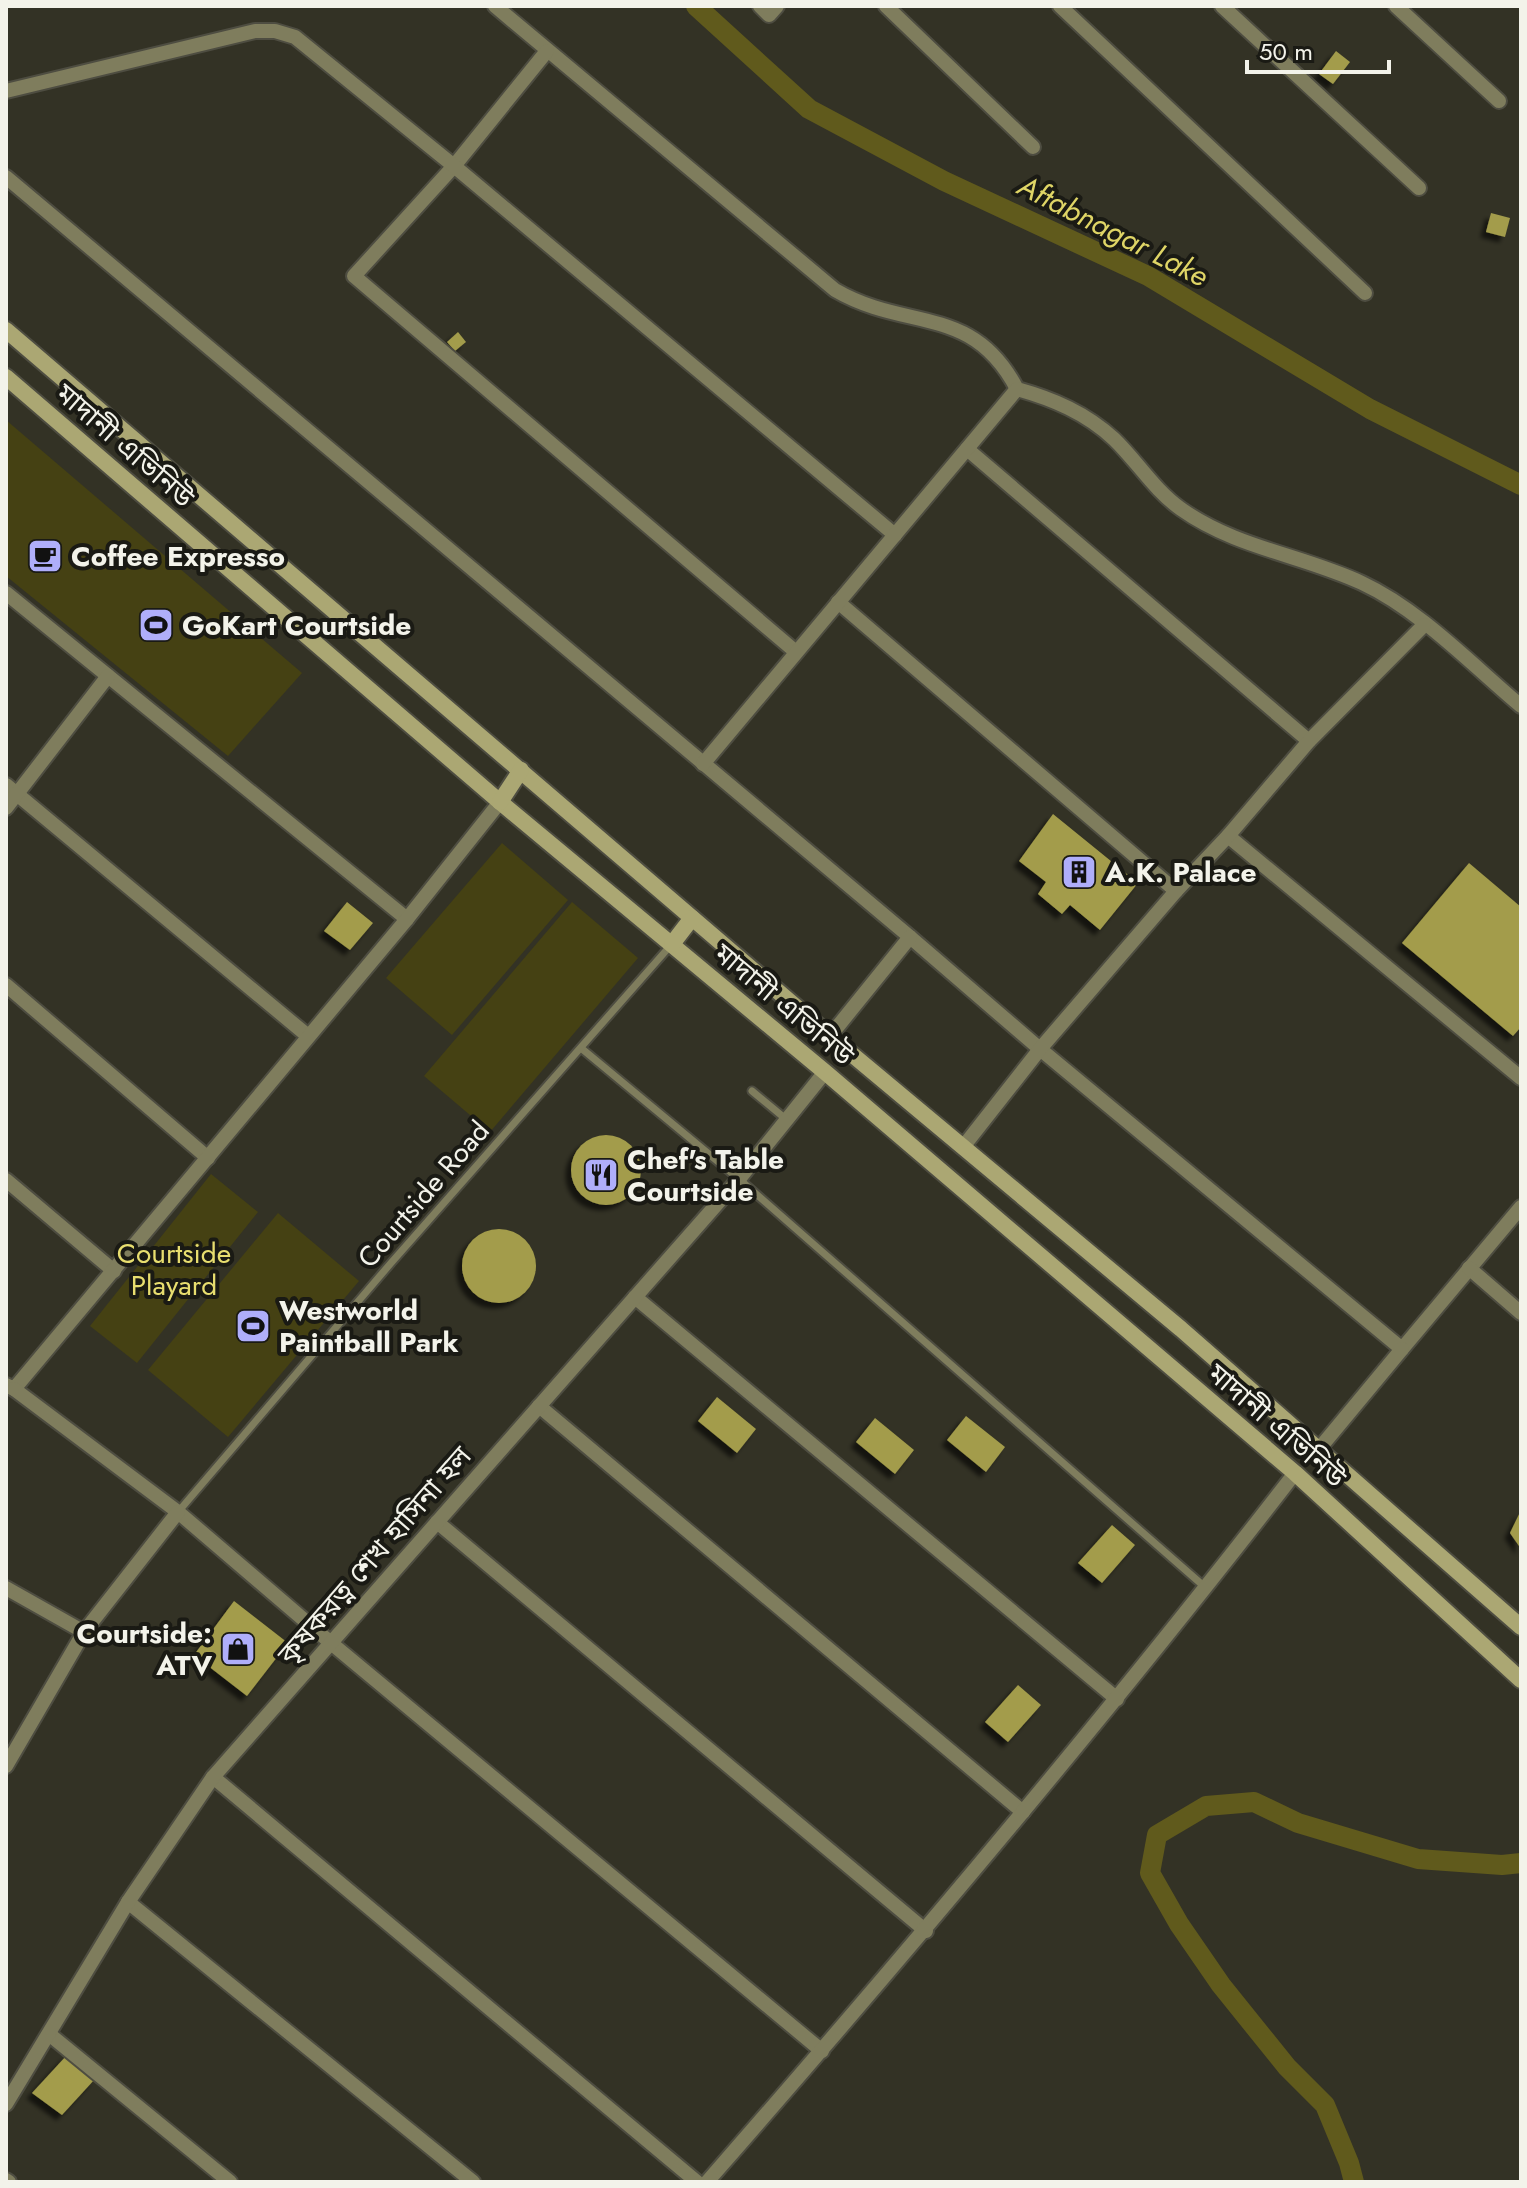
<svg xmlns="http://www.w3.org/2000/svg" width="1527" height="2188" font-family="Jost,'Noto Sans Bengali',sans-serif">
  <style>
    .green { fill: #454113 }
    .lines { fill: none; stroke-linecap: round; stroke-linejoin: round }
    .canal { stroke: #605a1c; stroke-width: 20 }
    .building { fill: #a39c4b; filter: url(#shadow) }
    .lane-casing { stroke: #4e4d41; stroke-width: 11 }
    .street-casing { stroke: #4e4d41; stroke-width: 18 }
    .secondary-casing { stroke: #4e4d41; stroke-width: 20 }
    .lane { stroke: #7f7d5d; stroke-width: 7 }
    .street { stroke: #7f7d5d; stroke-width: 14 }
    .secondary { stroke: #aba773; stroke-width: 16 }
    .labels { text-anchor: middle; stroke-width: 8; stroke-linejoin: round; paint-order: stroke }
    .street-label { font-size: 28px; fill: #f3f3ea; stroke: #1a1a14 }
    .poi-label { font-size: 28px; font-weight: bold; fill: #f3f3ea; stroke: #1a1a14; text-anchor: start }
    .park-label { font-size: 28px; fill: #e8de6f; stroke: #1a1a14 }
    .water-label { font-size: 30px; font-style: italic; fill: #dfd566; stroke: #1a1a14 }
  </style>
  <defs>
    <filter id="shadow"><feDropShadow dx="-5.5" dy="5.5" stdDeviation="2" flood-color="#0009"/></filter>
  </defs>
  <rect width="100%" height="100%" fill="#333225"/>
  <g class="green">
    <path d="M6 420 302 673 228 756 6 576Z"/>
    <path d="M502 843 568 900 452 1035 386 978Z"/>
    <path d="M572 902 638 958 490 1132 424 1076Z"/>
    <path d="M211 1174 258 1212 137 1363 90 1326Z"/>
    <path d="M278 1213 359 1281 228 1437 148 1370Z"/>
  </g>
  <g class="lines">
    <g class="canal">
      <path d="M696 6 809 109 944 181 1148 276 1370 409 1521 485"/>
      <path d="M1354 2182 1349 2163 1325 2105 1287 2067 1221 1985 1179 1924 1150 1873 1157 1835 1206 1806 1254 1802 1298 1823 1418 1859 1502 1865 1521 1863"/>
    </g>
  </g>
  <g class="building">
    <path d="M1336 51 1350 62 1333 84 1319 74Z"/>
    <path d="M1491 213 1510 218 1505 237 1486 232Z"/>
    <path d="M458 332 466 342 455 351 447 342Z"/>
    <path d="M1053 814 1138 883 1100 930 1070 905 1062 914 1038 894 1046 882 1019 861Z"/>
    <path d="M1469 863 1521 907V1027L1513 1036 1402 943Z"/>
    <path d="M347 902 373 923 350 950 324 931Z"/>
    <circle cx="606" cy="1170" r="35"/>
    <circle cx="499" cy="1266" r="37"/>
    <path d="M717 1397 756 1429 737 1453 698 1421Z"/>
    <path d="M966 1416 1005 1447 986 1472 947 1440Z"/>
    <path d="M875 1418 914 1450 895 1474 856 1442Z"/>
    <path d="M1521 1510V1549L1510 1533Z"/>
    <path d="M1112 1525 1135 1545 1102 1583 1078 1563Z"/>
    <path d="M234 1601 288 1643 247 1696 194 1655Z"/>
    <path d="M1018 1685 1041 1705 1008 1742 985 1722Z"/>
    <path d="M67 2055 95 2079 62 2115 32 2093Z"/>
  </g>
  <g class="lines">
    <g class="lane-casing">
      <g id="lane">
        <path d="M581 1048 739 1179 1206 1588"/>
        <path d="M752 1091 787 1120"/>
        <path d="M178 1512 391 1263 671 945"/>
      </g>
    </g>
    <g class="street-casing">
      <g id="street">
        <path d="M495 6 835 290C907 332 972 303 1017 389 1053 399 1086 413 1114 439 1137 461 1154 490 1181 509 1236 548 1302 555 1362 583 1420 610 1472 665 1521 706"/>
        <path d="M760 6 769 15 777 6"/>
        <path d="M886 6 1033 147"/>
        <path d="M1060 6 1365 293"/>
        <path d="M1222 6 1419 188"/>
        <path d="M1396 6 1499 101"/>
        <path d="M547 51 454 166 354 276 796 652"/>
        <path d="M6 91 255 31H275L295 37 454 166 895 535"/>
        <path d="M6 177 910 937 1040 1049 1402 1349 1521 1207"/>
        <path d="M967 449 1309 741"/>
        <path d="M6 593 407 919"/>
        <path d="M838 602 1176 891"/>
        <path d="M703 764 1017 389"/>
        <path d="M6 785 308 1036"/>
        <path d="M6 808 108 676"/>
        <path d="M1228 836 1521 1078"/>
        <path d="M6 985 208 1158"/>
        <path d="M830 1036 910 937"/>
        <path d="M963 1147 1040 1049 1176 891 1228 836 1309 741 1424 625"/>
        <path d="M6 1180 114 1271"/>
        <path d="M1469 1268 1521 1313"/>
        <path d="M635 1297 1117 1699"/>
        <path d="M6 1385 14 1389 407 919 500 802"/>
        <path d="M14 1389 178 1512 331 1643 822 2051"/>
        <path d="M539 1406 1023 1812"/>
        <path d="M1319 1449 1402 1349"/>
        <path d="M437 1522 926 1931"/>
        <path d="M6 1588 84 1632"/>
        <path d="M6 1766 84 1632 178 1512"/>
        <path d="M213 1777 697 2182"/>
        <path d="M128 1902 473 2182"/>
        <path d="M49 2034 230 2182"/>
        <path d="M6 2104 128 1902 213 1777 739 1179 825 1072"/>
        <path d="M6 2180 9 2182"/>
        <path d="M707 2182C909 1951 1107 1716 1295 1473"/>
      </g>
    </g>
    <g class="secondary-casing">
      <g id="secondary">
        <path d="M6 330 830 1036 1181 1329 1521 1627"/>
        <path d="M6 377 500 802 825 1072 1295 1473 1521 1680"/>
        <path d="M500 802 521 770"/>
        <path d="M672 944 692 918"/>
      </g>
    </g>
    <use href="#lane" class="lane"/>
    <use href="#street" class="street"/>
    <use href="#secondary" class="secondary"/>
  </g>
  <defs>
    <g id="cafe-square" transform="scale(1.8)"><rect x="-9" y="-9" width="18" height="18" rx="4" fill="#afaefa" stroke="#1a1a14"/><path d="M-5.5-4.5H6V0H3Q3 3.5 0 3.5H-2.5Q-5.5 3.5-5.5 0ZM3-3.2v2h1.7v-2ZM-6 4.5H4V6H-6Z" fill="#111"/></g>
    <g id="stadium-square" transform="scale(1.8)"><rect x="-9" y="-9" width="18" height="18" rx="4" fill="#afaefa" stroke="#1a1a14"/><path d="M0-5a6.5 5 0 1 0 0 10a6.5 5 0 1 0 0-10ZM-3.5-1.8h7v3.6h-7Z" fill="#111"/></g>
    <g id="building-square" transform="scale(1.8)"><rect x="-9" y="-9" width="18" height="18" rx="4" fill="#afaefa" stroke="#1a1a14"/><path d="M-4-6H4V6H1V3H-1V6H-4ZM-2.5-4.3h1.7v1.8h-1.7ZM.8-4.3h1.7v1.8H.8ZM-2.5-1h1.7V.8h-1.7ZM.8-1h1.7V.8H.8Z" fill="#111"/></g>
    <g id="restaurant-square" transform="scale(1.8)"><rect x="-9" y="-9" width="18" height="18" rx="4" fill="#afaefa" stroke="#1a1a14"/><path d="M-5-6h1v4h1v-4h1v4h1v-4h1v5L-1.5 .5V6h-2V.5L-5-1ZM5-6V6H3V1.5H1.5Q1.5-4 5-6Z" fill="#111"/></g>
    <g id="shop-square" transform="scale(1.8)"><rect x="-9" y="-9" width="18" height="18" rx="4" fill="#afaefa" stroke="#1a1a14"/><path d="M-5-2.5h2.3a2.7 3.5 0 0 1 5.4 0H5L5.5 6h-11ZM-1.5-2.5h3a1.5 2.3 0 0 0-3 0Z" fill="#111"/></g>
  </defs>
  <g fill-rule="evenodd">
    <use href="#cafe-square" x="45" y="556"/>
    <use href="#stadium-square" x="156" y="625"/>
    <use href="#building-square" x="1079" y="872"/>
    <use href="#restaurant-square" x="601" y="1175"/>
    <use href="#stadium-square" x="253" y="1326"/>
    <use href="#shop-square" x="238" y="1649"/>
  </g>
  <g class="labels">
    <g class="street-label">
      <text transform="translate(125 445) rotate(41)" y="10">মাদানী এভিনিউ</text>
      <text transform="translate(784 1004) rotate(40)" y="10">মাদানী এভিনিউ</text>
      <text transform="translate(423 1194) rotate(-49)" y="10">Courtside Road</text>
      <text transform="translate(1277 1425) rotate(41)" y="10">মাদানী এভিনিউ</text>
      <text transform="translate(374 1555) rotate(-49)" y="10">কৃষকরত্ন শেখ হাসিনা হল</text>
    </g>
    <g class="poi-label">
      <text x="71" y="566">Coffee Expresso</text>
      <text x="182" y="635">GoKart Courtside</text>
      <text x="1105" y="882">A.K. Palace</text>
      <text x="627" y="1169">Chef's Table<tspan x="627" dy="32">Courtside</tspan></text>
      <text x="279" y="1320">Westworld<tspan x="279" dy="32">Paintball Park</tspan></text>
      <text x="212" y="1643" text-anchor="end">Courtside:<tspan x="212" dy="32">ATV</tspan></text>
    </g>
    <g class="park-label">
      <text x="174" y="1263">Courtside<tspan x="174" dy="32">Playard</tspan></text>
    </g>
    <g class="water-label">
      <text transform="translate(1113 231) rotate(27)" y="10">Aftabnagar Lake</text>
    </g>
  </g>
  <rect width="1527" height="2188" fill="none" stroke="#f3f3ea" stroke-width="16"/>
  <path d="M1247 60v12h142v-12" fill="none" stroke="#f3f3ea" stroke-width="4"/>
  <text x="1259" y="60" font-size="24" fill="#f3f3ea" stroke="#1a1a14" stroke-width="6" paint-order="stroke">50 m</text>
</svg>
